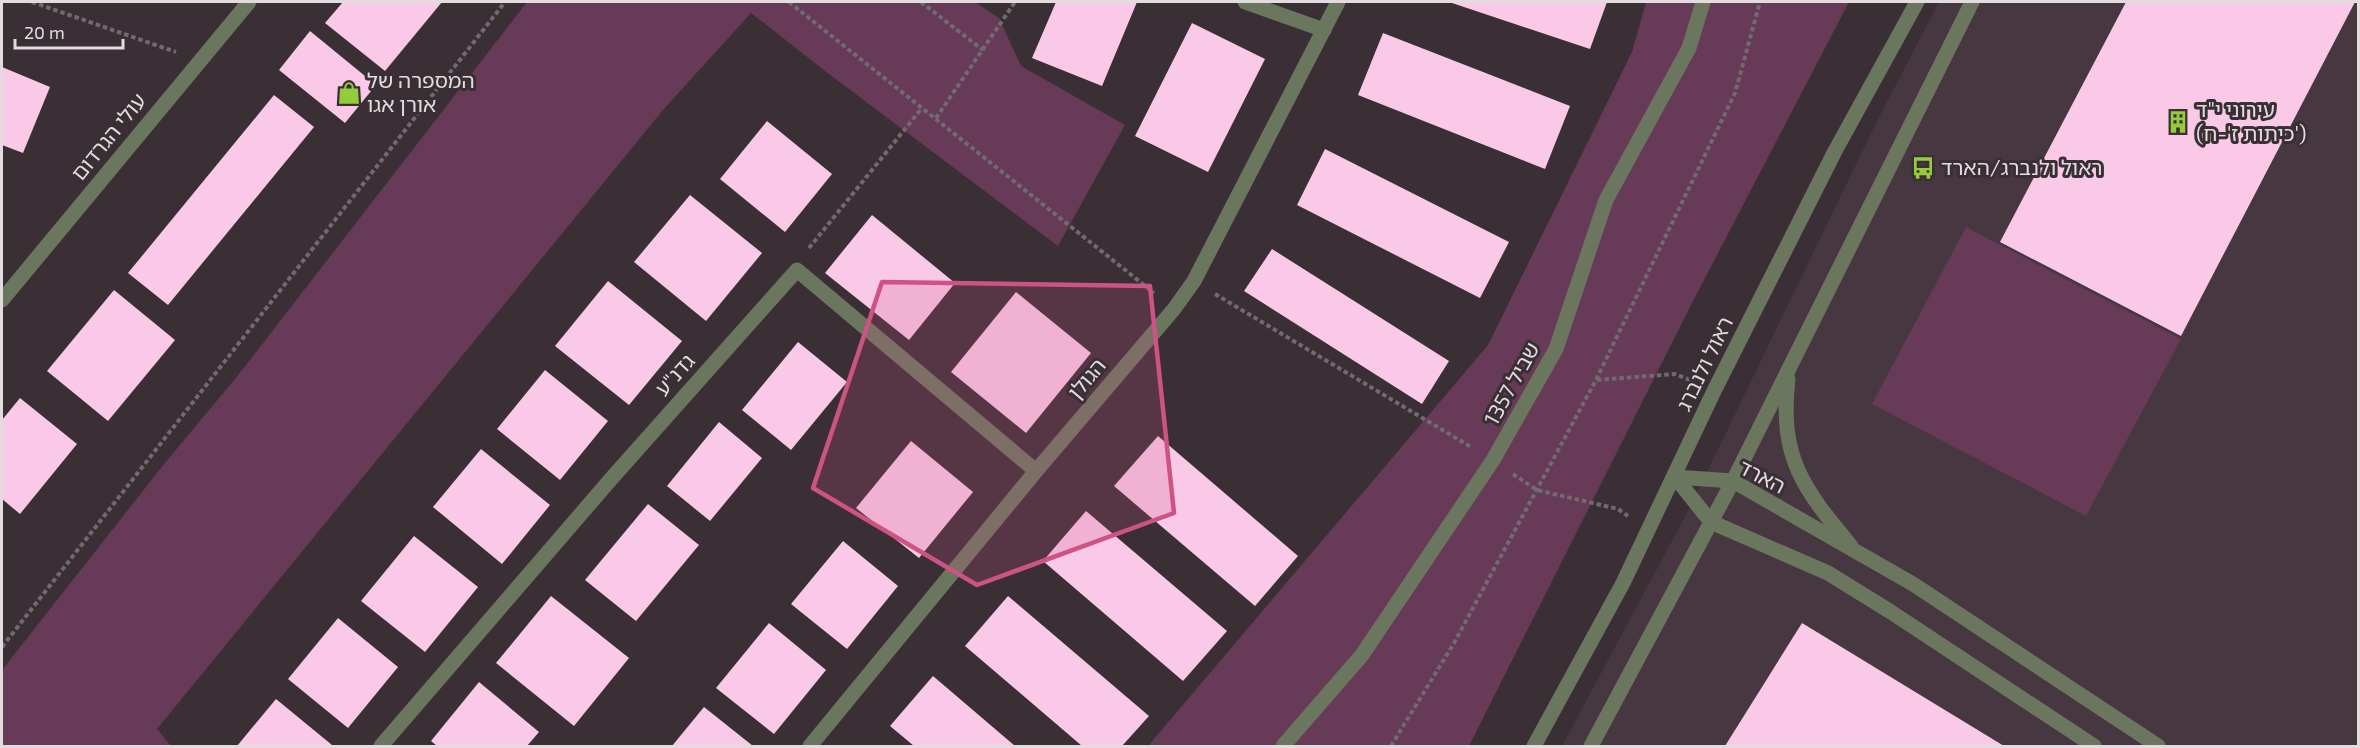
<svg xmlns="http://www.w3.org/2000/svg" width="2360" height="748" font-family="'Exo 2','Noto Sans Hebrew',sans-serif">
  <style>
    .built { fill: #463740 }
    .green { fill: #673a57 }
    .building { fill: #fac9e7 }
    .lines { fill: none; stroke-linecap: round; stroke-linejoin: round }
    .path { stroke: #726a6f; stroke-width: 4; stroke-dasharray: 4.5 3; stroke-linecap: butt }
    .minor { stroke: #6b765f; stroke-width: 15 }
    .marked { fill: #cc5383; fill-opacity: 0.2; stroke: #cc5383; stroke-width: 4.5; stroke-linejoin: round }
    .labels { text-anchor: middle; stroke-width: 6; stroke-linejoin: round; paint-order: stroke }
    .poi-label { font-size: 21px; fill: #e2dcdf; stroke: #392f35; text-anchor: start }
    .street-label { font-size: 21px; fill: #e2dcdf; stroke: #392f35 }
  </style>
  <rect width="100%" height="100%" fill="#392f35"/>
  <path class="built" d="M1939 2H2358V746H1562L1689 509 1876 123Z"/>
  <g class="green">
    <path d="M527 2H975L999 18 1021 66 1125 125 1058 246 825 71 751 13 663 110 157 729 171 746H2V670L164 464 239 374Z"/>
    <path d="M1646 2H1849L1691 305 1469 746H1148L1488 345 1632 52Z"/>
    <path d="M1966 227 2181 339 2086 516 1872 404Z"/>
  </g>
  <g class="building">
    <path d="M343 2H442L385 71 325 23Z"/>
    <path d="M1056 2H1137L1102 86 1032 58Z"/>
    <path d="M1449 2H1607L1590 49Z"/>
    <path d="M2126 2H2355L2181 336 2000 242Z"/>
    <path d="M1192 23 1265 59 1208 172 1135 136Z"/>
    <path d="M310 31 376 85 345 123 279 70Z"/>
    <path d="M1383 33 1570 106 1545 169 1358 95Z"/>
    <path d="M2 67 50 87 23 153 2 145Z"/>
    <path d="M274 95 314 127 168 305 128 273Z"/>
    <path d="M767 121 832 174 785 232 720 179Z"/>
    <path d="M1325 149 1509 242 1480 298 1297 205Z"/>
    <path d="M690 195 762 253 706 321 634 262Z"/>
    <path d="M872 215 955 283 909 340 825 273Z"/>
    <path d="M1272 249 1449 361 1422 404 1244 291Z"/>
    <path d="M608 281 682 341 629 405 555 346Z"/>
    <path d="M114 290 175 340 108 421 47 371Z"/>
    <path d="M1016 292 1091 353 1026 433 951 372Z"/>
    <path d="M798 342 847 382 791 450 742 410Z"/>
    <path d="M545 370 608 421 560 480 497 429Z"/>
    <path d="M20 398 77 444 20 514 2 499V420Z"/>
    <path d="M719 422 762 458 710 521 667 486Z"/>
    <path d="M1158 436 1298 556 1255 606 1114 486Z"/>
    <path d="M911 441 973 492 919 558 856 508Z"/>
    <path d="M481 449 550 505 502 564 433 507Z"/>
    <path d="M648 504 699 545 636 621 585 580Z"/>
    <path d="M1086 511 1227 631 1183 681 1043 561Z"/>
    <path d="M414 536 478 587 425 652 361 601Z"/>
    <path d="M843 541 898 586 847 649 791 604Z"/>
    <path d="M551 596 629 658 574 726 496 663Z"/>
    <path d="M1008 596 1149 716 1122 746H1082L965 646Z"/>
    <path d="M338 618 398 667 348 728 288 679Z"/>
    <path d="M769 623 826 670 774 734 716 688Z"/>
    <path d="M1802 623 2004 746H1725Z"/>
    <path d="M933 676 1015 746H914L890 726Z"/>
    <path d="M479 682 539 732 527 746H437L431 741Z"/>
    <path d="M276 699 332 745 330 746H237Z"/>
    <path d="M704 707 753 746H672Z"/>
  </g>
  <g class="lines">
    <g class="path">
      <path d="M32 2 176 52"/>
      <path d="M789 2 1154 293"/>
      <path d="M921 2 983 50"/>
      <path d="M936 118 1015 2"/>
      <path d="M809 248 922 108"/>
      <path d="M1215 294 1471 447"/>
      <path d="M1597 380 1675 374 1690 380"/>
      <path d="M1513 474 1537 490 1618 509 1628 516"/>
      <path d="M2 647 505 2"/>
      <path d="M1391 746 1454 643 1596 380 1735 93 1760 2"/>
    </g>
    <g class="minor">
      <path d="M1245 2 1324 30"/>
      <path d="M2 300 249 2"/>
      <path d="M1788 379C1779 458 1803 488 1851 546"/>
      <path d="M1675 477 1733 481 1913 584 2158 746"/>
      <path d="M1675 477 1711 522 1828 573 1891 612 2094 746"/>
      <path d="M381 746 611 479 797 270 1036 471"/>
      <path d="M810 746 1036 471 1174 309 1194 281 1338 2"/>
      <path d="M1283 746 1362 655 1493 460 1556 349 1606 200 1689 48 1703 2"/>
      <path d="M1534 746 1623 583 1714 391 1835 151 1917 2"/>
      <path d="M1591 746 1733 481 1972 2"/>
    </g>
  </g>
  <path class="marked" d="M882 282 1150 286 1174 513 977 585 813 488Z"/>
  <defs>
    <g id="shop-bare" transform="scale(1.8)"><path d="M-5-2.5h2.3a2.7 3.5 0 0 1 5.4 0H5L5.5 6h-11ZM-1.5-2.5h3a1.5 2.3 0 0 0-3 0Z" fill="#93cd3d" stroke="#392f35" stroke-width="2.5" paint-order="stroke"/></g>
    <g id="building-bare" transform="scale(1.8)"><path d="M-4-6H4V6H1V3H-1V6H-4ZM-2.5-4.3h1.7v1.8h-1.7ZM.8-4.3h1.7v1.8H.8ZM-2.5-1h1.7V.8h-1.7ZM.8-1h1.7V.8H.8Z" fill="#93cd3d" stroke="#392f35" stroke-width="2.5" paint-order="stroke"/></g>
    <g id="bus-bare" transform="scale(1.8)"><path d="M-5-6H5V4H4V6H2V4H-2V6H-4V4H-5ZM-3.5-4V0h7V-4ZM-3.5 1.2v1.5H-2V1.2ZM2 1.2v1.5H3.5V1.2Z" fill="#93cd3d" stroke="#392f35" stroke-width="2.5" paint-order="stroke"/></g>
  </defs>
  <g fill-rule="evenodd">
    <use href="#shop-bare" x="349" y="93"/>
    <use href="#building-bare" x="2178" y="122"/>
    <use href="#bus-bare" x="1923" y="168"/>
  </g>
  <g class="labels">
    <g class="poi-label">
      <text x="367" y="88">המספרה של<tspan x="367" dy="24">אורן אגו</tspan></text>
      <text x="2196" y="117">עירוני י"ד<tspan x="2196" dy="24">(כיתות ז'-ח')</tspan></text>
      <text x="1941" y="175">ראול ולנברג/הארד</text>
    </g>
    <g class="street-label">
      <text transform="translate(109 137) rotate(-51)" y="7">עולי הגרדום</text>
      <text transform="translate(1705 364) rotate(-64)" y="7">ראול ולנברג</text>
      <text transform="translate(675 375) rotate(-48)" y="7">גדנ"ע</text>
      <text transform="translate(1087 379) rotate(-50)" y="7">הגולן</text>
      <text transform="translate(1512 384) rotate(-61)" y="7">שביל 1357</text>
      <text transform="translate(1762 477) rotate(27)" y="7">הארד</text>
    </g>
  </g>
  <rect width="2360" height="748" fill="none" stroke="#e2dcdf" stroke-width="6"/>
  <path d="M15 39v9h108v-9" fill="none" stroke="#e2dcdf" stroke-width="3"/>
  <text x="24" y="39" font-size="18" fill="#e2dcdf" stroke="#392f35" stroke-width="4.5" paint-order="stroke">20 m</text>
</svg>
